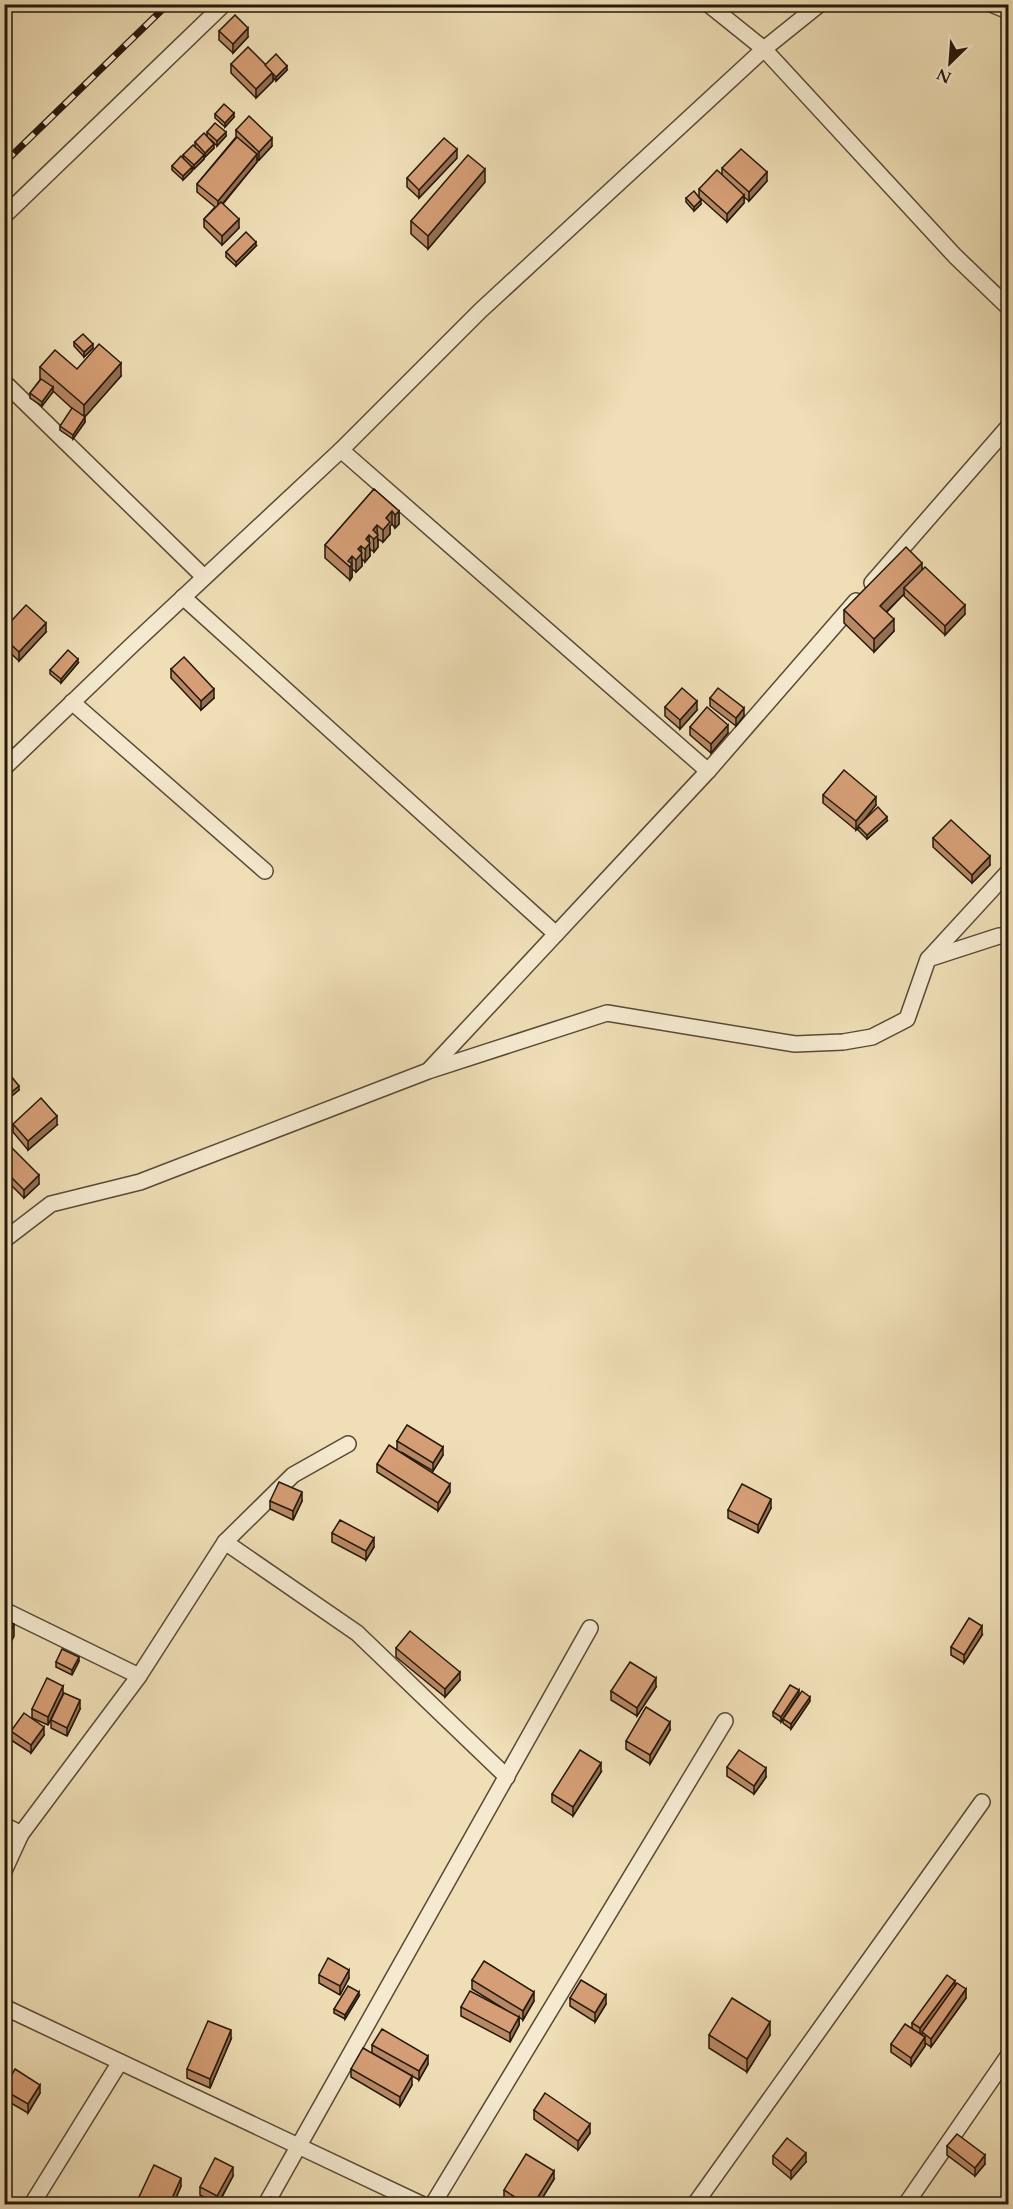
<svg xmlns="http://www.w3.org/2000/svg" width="1013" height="2209" font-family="Cardo,serif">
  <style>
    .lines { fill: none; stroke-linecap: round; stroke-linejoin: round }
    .street-casing { stroke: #584a35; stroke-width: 18 }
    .street { stroke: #f5ead0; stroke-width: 15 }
    .rail-casing { stroke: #25180a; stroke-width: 7 }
    .rail { stroke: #f5ead0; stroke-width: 4.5; stroke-dasharray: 14; stroke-linecap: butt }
    .wall { fill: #b78865; stroke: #25180a; stroke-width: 1.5 }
    .shaded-wall { fill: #956f53; stroke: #25180a; stroke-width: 1.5 }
    .building { fill: #d59e76; stroke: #25180a; stroke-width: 1.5 }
  </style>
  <rect width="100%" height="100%" fill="#efdeb6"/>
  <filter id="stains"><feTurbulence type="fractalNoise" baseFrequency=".00333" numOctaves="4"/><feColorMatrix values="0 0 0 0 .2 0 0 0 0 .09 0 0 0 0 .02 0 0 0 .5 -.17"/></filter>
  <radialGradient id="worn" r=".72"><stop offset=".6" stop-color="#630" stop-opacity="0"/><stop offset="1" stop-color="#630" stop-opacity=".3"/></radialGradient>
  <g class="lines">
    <g class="street-casing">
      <g id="street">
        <path d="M708 4 764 49 955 256 1008 307"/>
        <path d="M991 4 1008 11"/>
        <path d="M4 216 224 4"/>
        <path d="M4 382 204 577"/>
        <path d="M341 450 708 771"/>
        <path d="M872 583 1008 427"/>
        <path d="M183 597 556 934"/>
        <path d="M72 702 265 871"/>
        <path d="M4 768 131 646 341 450 480 311 764 49 820 4"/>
        <path d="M929 958 1008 872"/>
        <path d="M430 1069 708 771 856 601"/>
        <path d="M4 1240 51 1204 140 1182 428 1071 607 1013 795 1044 843 1042 872 1037 907 1019 928 959 999 936H1008"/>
        <path d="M225 1542 357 1633 507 1777"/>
        <path d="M4 1610 139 1676"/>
        <path d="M4 1825 21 1834"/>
        <path d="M4 1871 21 1834 139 1676 225 1542 293 1475 348 1444"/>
        <path d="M4 2007 421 2204"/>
        <path d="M32 2204 120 2062"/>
        <path d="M266 2204 590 1628"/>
        <path d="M433 2204 725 1721"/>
        <path d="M695 2204 982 1802"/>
        <path d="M906 2204 1008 2056"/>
      </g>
    </g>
    <use href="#street" class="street"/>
    <g class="rail-casing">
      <path id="rail" d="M4 163 168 4"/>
    </g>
    <use href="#rail" class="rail"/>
  </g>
  <g class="wall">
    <path d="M219 31 248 37 233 53 219 40Z"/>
    <path d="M231 64 265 65 287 70 276 81 273 77V81L256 98 231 73Z"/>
    <path d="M215 114 234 117 225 127 215 118Z"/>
    <path d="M236 130 272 146 259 160 257 158V162L223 204 239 228 222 245 204 227V219L215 207 197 192V184L236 137Z"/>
    <path d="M207 132 226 136 217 146 210 139 214 148 205 157 204 156V159L194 169 192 167V171L183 180 172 170V166L183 158V155L195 146V142L207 136Z"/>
    <path d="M457 158 419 198 407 187V178Z"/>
    <path d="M722 168 767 181 749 201 744 197V203L727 222 699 197V189L722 175Z"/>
    <path d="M485 182 428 249 411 234V221Z"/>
    <path d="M686 198 701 204 694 211 686 202Z"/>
    <path d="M256 246 236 266 226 257V252Z"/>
    <path d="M74 342 93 348 84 357 74 346Z"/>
    <path d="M40 367 77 369 121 376 84 417 85 422 73 439 60 430V426L76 412 53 391 42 406 30 398V393L40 380Z"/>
    <path d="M374 489 399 511V524L395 528 392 524 390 526V534L383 542 378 539V547L374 552 370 549V556L365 562 362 559V566L356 572 352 569V577L350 580 325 558V545Z"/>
    <path d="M922 569 965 614 945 635 904 596V594L887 612 894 631 874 652 844 623V610Z"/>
    <path d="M4 629 46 632 19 661 4 647Z"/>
    <path d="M78 663 61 683 50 674V670Z"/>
    <path d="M171 669 214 698 201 710 171 678Z"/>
    <path d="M710 698 744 716 736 726 710 706Z"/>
    <path d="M665 707 697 710 680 729 665 716Z"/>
    <path d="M690 727 728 733 711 753 690 735Z"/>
    <path d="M823 795 876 805 864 820 887 821 867 839 858 830V827L856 830 823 803Z"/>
    <path d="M933 838 990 865 972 883 933 847Z"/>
    <path d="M4 1071 19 1090 8 1099 4 1095Z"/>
    <path d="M13 1124 57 1125 28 1150 13 1132Z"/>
    <path d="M4 1140 39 1184 24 1198 4 1178Z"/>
    <path d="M397 1441 443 1455 433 1471 401 1452 450 1492 438 1511 377 1472V1464L397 1449Z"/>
    <path d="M270 1501H302L293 1520 270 1509Z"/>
    <path d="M771 1508 758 1533 728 1518V1510Z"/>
    <path d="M332 1533 374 1547 366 1560 332 1542Z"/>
    <path d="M982 1635 964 1663 951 1655V1647Z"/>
    <path d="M396 1648 460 1680 445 1697 396 1657Z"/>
    <path d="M79 1661 72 1675 56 1667V1662Z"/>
    <path d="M63 1686 48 1725 32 1718V1709Z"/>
    <path d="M656 1687 637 1716 611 1700V1691Z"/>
    <path d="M799 1694 781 1722 773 1716V1712Z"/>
    <path d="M810 1701 791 1729 783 1723V1719Z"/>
    <path d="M80 1709 67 1736 51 1728V1720Z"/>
    <path d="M670 1730 650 1764 626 1749V1741Z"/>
    <path d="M11 1731 44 1735 31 1753 11 1740Z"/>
    <path d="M727 1767 766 1777 754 1794 727 1776Z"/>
    <path d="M601 1772 573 1816 552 1802V1794Z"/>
    <path d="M319 1975 349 1978 340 1995 319 1983Z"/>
    <path d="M472 1980 534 2001 523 2020 519 2017V2025L510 2042 461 2016V2007L509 2012 472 1989Z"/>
    <path d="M955 1986 966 1998 931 2047 925 2043V2046L911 2066 891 2052V2044L912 2029V2023Z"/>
    <path d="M359 1996 345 2019 334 2013V2009Z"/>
    <path d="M570 1998 606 2004 595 2022 570 2006Z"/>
    <path d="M709 2035H770L747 2072 709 2048Z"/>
    <path d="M231 2039 210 2088 187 2078V2069Z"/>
    <path d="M372 2045 428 2064 419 2080 372 2053Z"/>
    <path d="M351 2069 412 2085 400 2106 351 2077Z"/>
    <path d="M4 2088 40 2093 28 2113 4 2099Z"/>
    <path d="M534 2110 590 2133 578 2150 534 2119Z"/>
    <path d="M947 2146 985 2164 975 2176 947 2155Z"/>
    <path d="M773 2156 806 2162 791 2179 773 2164Z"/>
    <path d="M233 2176 218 2205 200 2195V2187Z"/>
    <path d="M554 2179 538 2205H513L504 2199V2190Z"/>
    <path d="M181 2186 173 2205H139V2197Z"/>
  </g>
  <g class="shaded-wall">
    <path d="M248 28V37L233 53V44Z"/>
    <path d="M287 66V70L276 81V77Z"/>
    <path d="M273 72V81L256 98V89Z"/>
    <path d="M234 113V117L225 127V123Z"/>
    <path d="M226 132V136L217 146V141Z"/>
    <path d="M272 138V146L259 160V152Z"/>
    <path d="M214 144V148L205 157V153Z"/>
    <path d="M457 149V158L419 198V190Z"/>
    <path d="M257 154V162L218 209V201Z"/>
    <path d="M204 155V159L194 169V165Z"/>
    <path d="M192 167V171L183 180V176Z"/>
    <path d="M485 169V182L428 249V236Z"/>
    <path d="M767 172V181L749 201V192Z"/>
    <path d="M744 195V203L727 222V214Z"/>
    <path d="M701 200V204L694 211V207Z"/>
    <path d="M239 219V228L222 245V236Z"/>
    <path d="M256 242V246L236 266V262Z"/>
    <path d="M93 344V348L84 357V352Z"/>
    <path d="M121 363V376L84 418V405Z"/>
    <path d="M53 387V392L42 406V402Z"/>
    <path d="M85 417V422L73 439V435Z"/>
    <path d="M392 511V524L390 526V534L383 542V530L386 518Z"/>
    <path d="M399 511V524L395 528V515Z"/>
    <path d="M377 525 378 547 374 552 373 530Z"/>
    <path d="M369 535 370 556 365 562 366 539Z"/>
    <path d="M361 546 362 566 356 572V560L358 549Z"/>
    <path d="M352 556V577L350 580V567L348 561Z"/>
    <path d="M922 563V575L904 588V594L880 618V606Z"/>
    <path d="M965 605V614L945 635V626Z"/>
    <path d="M894 619V631L874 652V639Z"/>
    <path d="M46 623V632L19 661V652Z"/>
    <path d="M78 659V663L61 683V679Z"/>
    <path d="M214 689V698L201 710V701Z"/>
    <path d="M697 701V710L680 729V720Z"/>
    <path d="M744 708V716L736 726V718Z"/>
    <path d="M728 725V733L711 753V744Z"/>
    <path d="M876 797V805L856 830V821Z"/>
    <path d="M887 817V821L867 839V835Z"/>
    <path d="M990 856V865L972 883V875Z"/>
    <path d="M19 1086V1090L8 1099V1095Z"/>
    <path d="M57 1116V1125L28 1150V1141Z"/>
    <path d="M39 1175V1184L24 1198V1190Z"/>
    <path d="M443 1447V1455L433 1471V1463Z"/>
    <path d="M450 1484V1492L438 1511V1503Z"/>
    <path d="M302 1492V1501L293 1520V1511Z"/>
    <path d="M771 1499V1508L758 1533V1525Z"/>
    <path d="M374 1538V1547L366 1560V1551Z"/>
    <path d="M14 1624V1636L4 1657V1644Z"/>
    <path d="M982 1626V1635L964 1663V1655Z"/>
    <path d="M79 1657V1661L72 1675V1670Z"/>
    <path d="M460 1672V1680L445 1697V1689Z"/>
    <path d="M656 1678V1687L637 1716V1708Z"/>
    <path d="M63 1686V1694L48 1725V1717Z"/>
    <path d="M799 1690V1694L781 1722V1717Z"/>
    <path d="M810 1697V1701L791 1729V1724Z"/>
    <path d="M80 1700V1709L67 1736V1728Z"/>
    <path d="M670 1722V1730L650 1764V1755Z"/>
    <path d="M44 1727V1735L31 1753V1745Z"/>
    <path d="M601 1763V1772L573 1816V1807Z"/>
    <path d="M766 1768V1777L754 1794V1786Z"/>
    <path d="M349 1970V1978L340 1995V1986Z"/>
    <path d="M955 1981V1989L920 2037V2028Z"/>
    <path d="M966 1989V1998L931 2047V2039Z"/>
    <path d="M359 1992V1996L345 2019V2015Z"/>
    <path d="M534 1992V2001L523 2020V2011Z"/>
    <path d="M606 1995V2004L595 2022V2013Z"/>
    <path d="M519 2017V2025L510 2042V2033Z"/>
    <path d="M770 2022V2035L747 2072V2059Z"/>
    <path d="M231 2030V2039L210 2088V2079Z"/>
    <path d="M925 2037V2046L911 2066V2058Z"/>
    <path d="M428 2056V2064L419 2080V2071Z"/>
    <path d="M412 2076V2085L400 2106V2097Z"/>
    <path d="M40 2085V2093L28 2113V2104Z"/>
    <path d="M590 2124V2133L578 2150V2141Z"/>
    <path d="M806 2153V2162L791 2179V2171Z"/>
    <path d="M985 2155V2164L975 2176V2168Z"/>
    <path d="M233 2167V2176L217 2205V2196Z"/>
    <path d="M554 2171V2179L538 2205H533Z"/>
    <path d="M181 2178V2186L173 2205H169Z"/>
  </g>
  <g class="building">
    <path d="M235 15 248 28 233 44 219 31Z"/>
    <path d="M248 47 273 72 256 89 231 64Z"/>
    <path d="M276 54 287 66 276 77 265 65Z"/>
    <path d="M224 104 234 113 225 123 215 114Z"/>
    <path d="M249 116 272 138 259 152 236 130Z"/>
    <path d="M215 123 226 132 217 141 207 132Z"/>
    <path d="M204 133 214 144 205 153 195 142Z"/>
    <path d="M237 137 257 154 218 201 197 184Z"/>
    <path d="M444 138 457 149 419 190 407 178Z"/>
    <path d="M193 145 204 155 194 165 183 155Z"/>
    <path d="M741 149 767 172 749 192 722 168Z"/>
    <path d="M468 155 485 169 428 236 411 221Z"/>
    <path d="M181 156 192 167 183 176 172 166Z"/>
    <path d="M717 170 744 195 727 214 699 189Z"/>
    <path d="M694 191 701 200 694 207 686 198Z"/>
    <path d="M221 202 239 219 222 236 204 219Z"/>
    <path d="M246 232 256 242 236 262 226 252Z"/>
    <path d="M83 334 93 344 84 352 74 342Z"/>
    <path d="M99 344 121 363 84 405 40 367 55 350 77 369Z"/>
    <path d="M41 379 53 387 42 402 30 393Z"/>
    <path d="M72 408 85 417 73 435 60 426Z"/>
    <path d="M374 489 399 511 395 515 392 511 386 518 390 522 383 530 377 525 373 530 378 535 374 539 369 535 366 539 370 543 365 549 361 546 358 549 362 553 356 560 352 556 348 561 352 564 350 567 325 545Z"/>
    <path d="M906 547 922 563 880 606 894 619 874 639 844 610Z"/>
    <path d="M925 567 965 605 945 626 904 588Z"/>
    <path d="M26 605 46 623 19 652 4 638V629Z"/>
    <path d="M68 650 78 659 61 679 50 670Z"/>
    <path d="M184 657 214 689 201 701 171 669Z"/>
    <path d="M682 688 697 701 680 720 665 707Z"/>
    <path d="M718 688 744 708 736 718 710 698Z"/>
    <path d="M707 707 728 725 711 744 690 727Z"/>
    <path d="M844 770 876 797 856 821 823 795Z"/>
    <path d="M878 807 887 817 867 835 858 826Z"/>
    <path d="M951 820 990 856 972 875 933 838Z"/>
    <path d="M6 1070 19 1086 8 1095 4 1091V1071Z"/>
    <path d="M41 1098 57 1116 28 1141 13 1124Z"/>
    <path d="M4 1140 39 1175 24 1190 4 1170Z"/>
    <path d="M407 1425 443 1447 433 1463 397 1441Z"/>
    <path d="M389 1445 450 1484 438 1503 377 1464Z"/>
    <path d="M279 1482 302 1492 293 1511 270 1501Z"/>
    <path d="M742 1484 771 1499 758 1525 728 1510Z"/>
    <path d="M340 1520 374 1538 366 1551 332 1533Z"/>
    <path d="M969 1618 982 1626 964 1655 951 1647Z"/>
    <path d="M4 1619 14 1624 4 1644Z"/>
    <path d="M410 1631 460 1672 445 1689 396 1648Z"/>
    <path d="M62 1649 79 1657 72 1670 56 1662Z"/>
    <path d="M630 1662 656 1678 637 1708 611 1691Z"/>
    <path d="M47 1678 63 1686 48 1717 32 1709Z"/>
    <path d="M790 1685 799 1690 781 1717 773 1712Z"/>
    <path d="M802 1691 810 1697 791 1724 783 1719Z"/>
    <path d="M64 1693 80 1700 67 1728 51 1720Z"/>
    <path d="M646 1707 670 1722 650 1755 626 1741Z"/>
    <path d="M24 1713 44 1727 31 1745 11 1731Z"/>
    <path d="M580 1750 601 1763 573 1807 552 1794Z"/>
    <path d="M739 1750 766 1768 754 1786 727 1767Z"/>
    <path d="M328 1958 349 1970 340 1986 319 1975Z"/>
    <path d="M484 1961 534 1992 523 2011 472 1980Z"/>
    <path d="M947 1975 955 1981 920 2028 912 2023Z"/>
    <path d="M581 1980 606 1995 595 2013 570 1998Z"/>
    <path d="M957 1983 966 1989 931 2039 922 2032Z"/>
    <path d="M348 1986 359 1992 345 2015 334 2009Z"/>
    <path d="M470 1991 519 2017 510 2033 461 2007Z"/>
    <path d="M732 1998 770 2022 747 2059 709 2035Z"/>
    <path d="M208 2021 231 2030 210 2079 187 2069Z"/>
    <path d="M905 2024 925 2037 911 2058 891 2044Z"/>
    <path d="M382 2029 428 2056 419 2071 372 2045Z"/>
    <path d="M363 2048 412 2076 400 2097 351 2069Z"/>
    <path d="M15 2069 40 2085 28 2104 4 2090V2088Z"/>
    <path d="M545 2093 590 2124 578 2141 534 2110Z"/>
    <path d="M957 2134 985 2155 975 2168 947 2146Z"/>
    <path d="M787 2138 806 2153 791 2171 773 2156Z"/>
    <path d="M526 2154 554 2171 533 2205H527L504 2190Z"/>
    <path d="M215 2158 233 2167 217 2196 200 2187Z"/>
    <path d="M154 2165 181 2178 169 2205H155L139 2197Z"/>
    <path d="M271 2197 284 2205H266Z"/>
  </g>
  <rect width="1013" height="2209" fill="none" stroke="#efdeb6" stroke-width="24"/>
  <rect x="6" y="6" width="1001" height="2197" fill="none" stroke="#25180a" stroke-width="3"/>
  <rect x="12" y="12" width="989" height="2185" fill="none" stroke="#25180a" stroke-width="1.5"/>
  <g transform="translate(950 63) rotate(205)" stroke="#f5ead0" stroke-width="4.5" paint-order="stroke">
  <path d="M0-4.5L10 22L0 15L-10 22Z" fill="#25180a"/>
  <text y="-9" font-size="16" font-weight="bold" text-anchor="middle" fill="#25180a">N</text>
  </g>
  <rect width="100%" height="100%" filter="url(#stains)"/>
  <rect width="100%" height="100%" fill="url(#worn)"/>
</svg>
